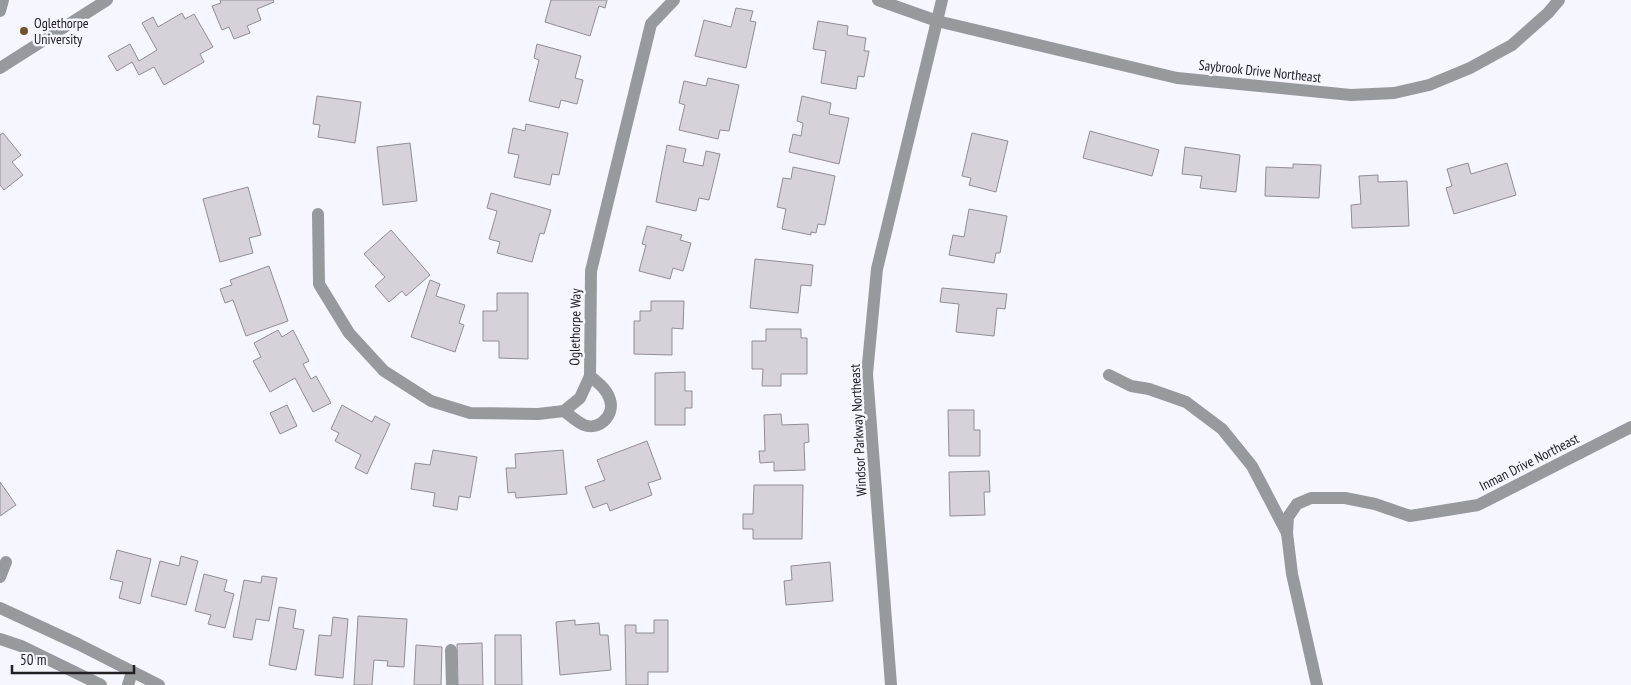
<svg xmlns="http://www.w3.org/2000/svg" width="1631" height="685" font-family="'PT Sans Narrow',sans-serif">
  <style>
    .building { fill: #d7d2da; stroke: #918d94 }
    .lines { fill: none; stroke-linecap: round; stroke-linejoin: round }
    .minor { stroke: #979a9d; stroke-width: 12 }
    .poi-dot { fill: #735229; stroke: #f5f6ff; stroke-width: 2 }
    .labels { text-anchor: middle; stroke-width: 5; stroke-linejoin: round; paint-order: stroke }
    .poi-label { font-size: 14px; fill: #212125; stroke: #f5f6ff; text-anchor: start }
    .street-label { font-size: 14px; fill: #212125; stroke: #f5f6ff }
  </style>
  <rect width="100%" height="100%" fill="#f5f6ff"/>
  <g class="building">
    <path d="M220 0H273L274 2 257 9 261 20 247 26 250 33 234 39 229 27 222 30 212 6 221 3Z"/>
    <path d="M551 0H607L605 8 599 6 590 36 545 22Z"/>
    <path d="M736 8 753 11 750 21 756 22 746 68 695 56 704 20 731 27Z"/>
    <path d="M182 13 185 19 194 14 213 47 200 54 204 62 164 85 154 67 139 75 132 62 117 71 108 56 130 44 139 61 157 50 142 23 153 17 158 27Z"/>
    <path d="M818 21 848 26 847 35 866 38 864 51H869L864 77 858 76 856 89 821 83 826 51 813 49Z"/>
    <path d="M537 44 581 56 575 78 583 80 577 104 561 100 559 108 529 101 539 60 534 58Z"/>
    <path d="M708 78 739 85 729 131 720 130 718 139 679 130 685 105 679 103 684 81 706 86Z"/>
    <path d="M317 96 361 102 355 143 318 137 320 125 313 124Z"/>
    <path d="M802 96 831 103 829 114 849 118 839 164 789 152 793 134 801 136 803 123 797 121Z"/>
    <path d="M526 124 568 133 559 175 552 174 550 185 514 177 519 155 508 153 513 128 525 131Z"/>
    <path d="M1090 131 1159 150 1152 176 1083 158Z"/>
    <path d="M3 133 21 155 12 162 23 175 4 190 0 185V135Z"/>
    <path d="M972 133 1008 141 996 192 969 185 971 178 962 176Z"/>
    <path d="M410 143 417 201 383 205 377 147Z"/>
    <path d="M667 145 686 149 683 162 703 166 706 151 720 154 709 200 699 198 696 211 656 202Z"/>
    <path d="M1185 147 1240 155 1236 192 1200 188 1202 176 1182 174Z"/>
    <path d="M1468 163 1471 174 1507 163 1516 195 1454 214 1446 188 1452 186 1447 169Z"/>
    <path d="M1293 164 1321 165 1319 198 1265 196 1266 167 1293 168Z"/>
    <path d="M793 167 835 176 825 225 818 224 816 233 811 232V235L782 229 786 209 777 207 783 178 791 179Z"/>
    <path d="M1378 175V182L1407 181 1409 226 1352 228 1351 205 1361 204 1359 176Z"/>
    <path d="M248 187 261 235 249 238 253 253 220 262 203 199Z"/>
    <path d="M491 193 551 210 544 234 540 233 532 262 497 253 500 242 489 239 497 211 487 208Z"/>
    <path d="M969 209 1007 216 1000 253H996L994 263 949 255 953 235 964 237Z"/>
    <path d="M647 226 682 235 680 240 691 243 683 271 673 268 670 279 639 271 646 245 642 244Z"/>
    <path d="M391 230 430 275 406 296 402 291 389 302 375 286 385 277 364 254Z"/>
    <path d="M755 259 813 265 811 286 801 285 798 313 750 308Z"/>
    <path d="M269 266 288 321 246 336 233 300 225 303 220 289 232 285 230 280Z"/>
    <path d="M430 280 440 284 436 296 465 305 459 323 464 325 455 352 411 337Z"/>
    <path d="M942 288 1007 294 1005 309 997 308 994 336 956 332 959 304 940 302Z"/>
    <path d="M497 293H528V359L499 358V341H483V311H497Z"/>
    <path d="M651 301H684L683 329 672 328V355L634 354V321H640V311H651Z"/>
    <path d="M766 329H801V338H807V374H781V386H762L763 369H752V341H766Z"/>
    <path d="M278 330 282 337 293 330 309 361 303 364 311 379 316 376 331 403 313 412 295 378 270 392 253 361 261 357 254 343Z"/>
    <path d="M685 372V391H692V408H685V425H655V373Z"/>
    <path d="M287 405 297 426 280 434 270 413Z"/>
    <path d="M342 405 372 422 375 416 390 424 367 474 355 468 361 455 335 441 339 433 331 429Z"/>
    <path d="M948 410H974V430H980V456H949Z"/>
    <path d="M781 414 782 425 808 424 809 442 804 443 805 470 774 471V462L760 463 759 451H765L764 415Z"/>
    <path d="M647 441 661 479 648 483 652 495 610 511 607 503 593 508 585 487 605 480 597 460Z"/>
    <path d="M433 450 477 457 470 498 459 496 457 510 433 506 435 493 411 489 415 463 430 465Z"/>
    <path d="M563 450 567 494 516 498 515 492 508 493 506 468H516L515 454Z"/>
    <path d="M989 471 990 492H984L985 515 950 516 949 472Z"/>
    <path d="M0 482 16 505 0 516Z"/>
    <path d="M754 485H803L802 539H753V529H743V514H753Z"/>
    <path d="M117 550 151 559 140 604 119 598 123 582 110 579Z"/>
    <path d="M181 556 198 561 186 605 151 596 160 561 179 566Z"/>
    <path d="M830 562 833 601 786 605 784 581 792 580 791 566Z"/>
    <path d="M204 574 227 580 224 591 234 594 225 628 208 624 211 615 195 611Z"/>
    <path d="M262 576 277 578 269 621 256 619 252 640 233 637 244 580 261 583Z"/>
    <path d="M279 607 296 610 293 628 304 630 296 670 269 665Z"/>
    <path d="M358 616 407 619 404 667 387 666 388 661 374 660 372 685H354Z"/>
    <path d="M333 617 348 619 343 678 315 675 319 635 331 636Z"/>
    <path d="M575 620V625L599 623 600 635H608L611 670 560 675 556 622Z"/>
    <path d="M654 620H668V672H648V685H626L625 625H636V633H654Z"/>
    <path d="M495 635H521L522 685H495Z"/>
    <path d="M482 643 483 685H458L457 644Z"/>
    <path d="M416 645 442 647 441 685H414Z"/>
  </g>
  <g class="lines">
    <g class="minor">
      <path d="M878 0 937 21 1177 78 1351 95 1394 93 1429 85 1470 68 1512 45 1548 13 1559 0"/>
      <path d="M0 11 3 0"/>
      <path d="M0 68 107 0"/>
      <path d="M318 214 319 284 349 333 384 371 431 401 470 413 538 414 564 411 580 398 590 376 591 271 651 24 674 0"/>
      <path d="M1109 375 1131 386 1149 389 1186 402 1222 429 1252 466 1287 533"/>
      <path d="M564 411C571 416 577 422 584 425 599 431 615 415 610 400 607 389 598 383 590 376"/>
      <path d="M0 577 6 562"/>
      <path d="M0 608 78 644 159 685"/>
      <path d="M0 639 21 646 101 685"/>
      <path d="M451 650 452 685"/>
      <path d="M128 685 132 672"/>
      <path d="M891 685 867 374 877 269 942 0"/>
      <path d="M1317 685 1292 574 1287 533 1288 517 1297 504 1311 498H1345L1375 504 1410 516 1478 505 1631 427"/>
    </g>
  </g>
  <circle class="poi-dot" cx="24" cy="31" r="5"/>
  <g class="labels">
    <g class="poi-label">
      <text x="34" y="28">Oglethorpe<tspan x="34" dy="16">University</tspan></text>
    </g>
    <g class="street-label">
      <text transform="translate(1260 71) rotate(6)" y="5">Saybrook Drive Northeast</text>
      <text transform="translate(575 327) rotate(-89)" y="5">Oglethorpe Way</text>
      <text transform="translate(858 430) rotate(-93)" y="5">Windsor Parkway Northeast</text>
      <text transform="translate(1529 462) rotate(-27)" y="5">Inman Drive Northeast</text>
    </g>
  </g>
  <path d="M12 665v8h122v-8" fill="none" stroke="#212125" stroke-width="2.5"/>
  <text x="20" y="665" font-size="15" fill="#212125" stroke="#f5f6ff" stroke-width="4" paint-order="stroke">50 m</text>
</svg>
